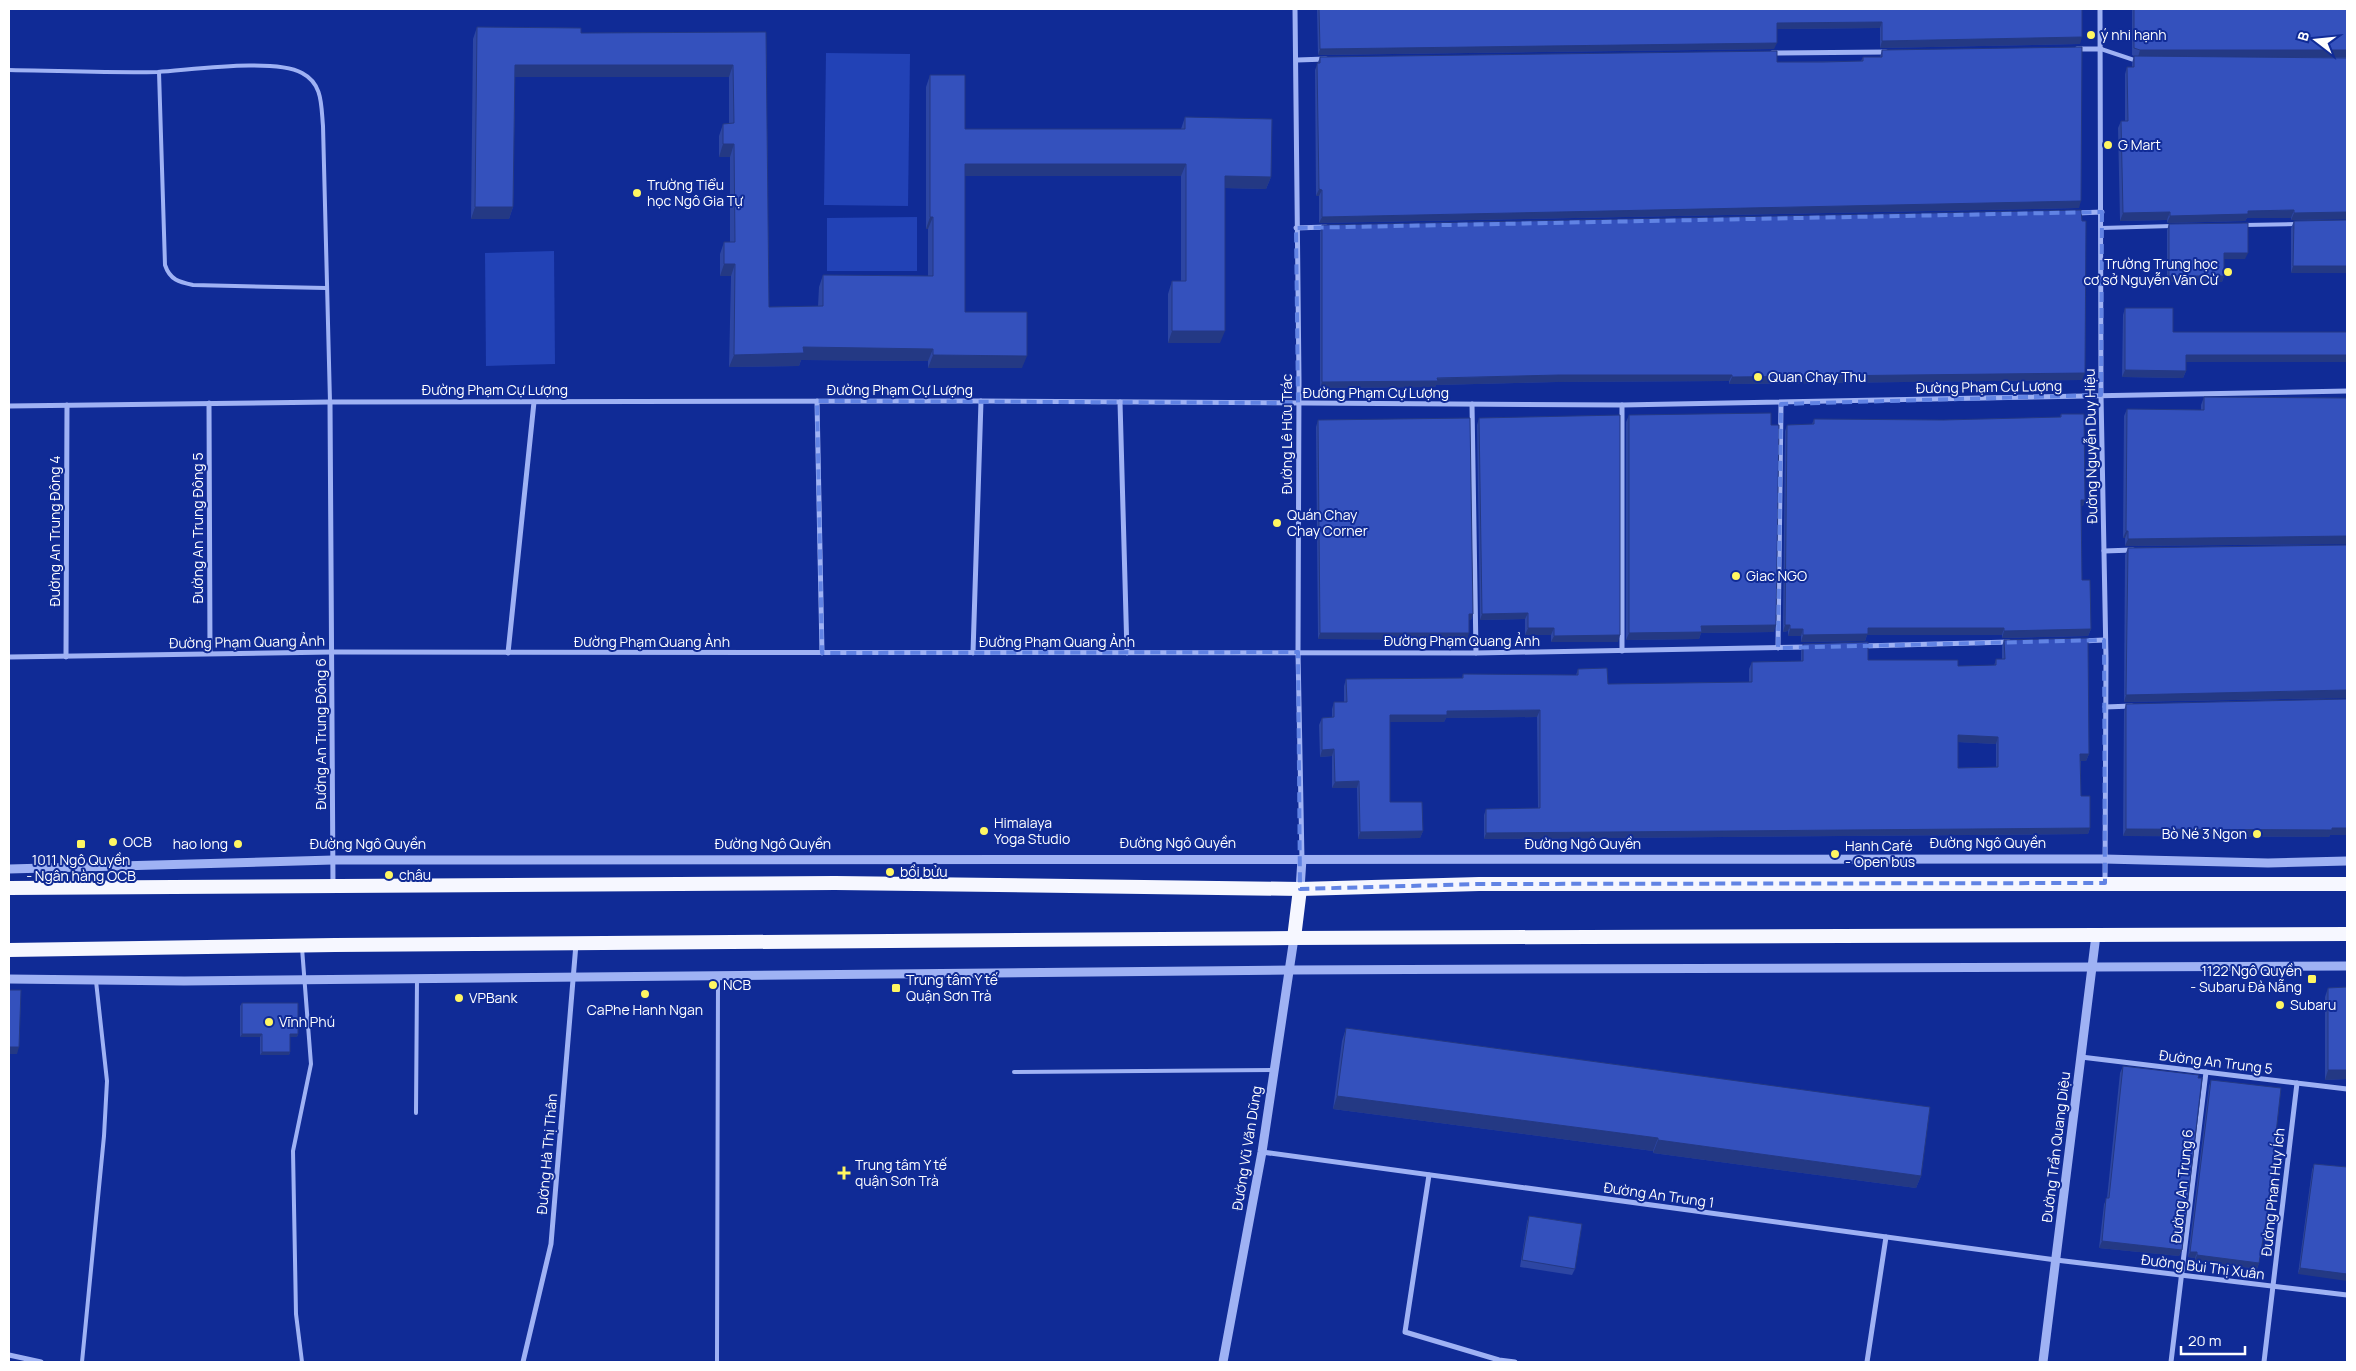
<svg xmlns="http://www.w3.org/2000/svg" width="2356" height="1371" font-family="Manrope,sans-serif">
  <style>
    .green { fill: #2242b6 }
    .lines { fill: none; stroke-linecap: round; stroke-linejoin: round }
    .service { stroke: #9fb2f4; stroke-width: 4 }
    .minor { stroke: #9fb2f4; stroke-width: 5 }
    .tertiary { stroke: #9fb2f4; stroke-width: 9 }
    .trunk { stroke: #f6f7ff; stroke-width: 14 }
    .wall { fill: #2d46a3; fill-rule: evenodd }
    .shaded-wall { fill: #243984 }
    .building { fill: #3451bd; stroke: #243984; fill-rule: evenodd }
    .marked { fill: none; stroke: #6183e4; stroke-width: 4; stroke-dasharray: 10 6; stroke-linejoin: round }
    .poi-dot { fill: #fff662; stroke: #102b96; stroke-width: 2 }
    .labels { text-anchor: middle; stroke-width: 4; stroke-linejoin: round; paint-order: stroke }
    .poi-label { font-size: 14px; fill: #fff; stroke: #102b96; text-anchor: start }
    .street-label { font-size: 14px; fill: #fff; stroke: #102b96 }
  </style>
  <rect width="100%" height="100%" fill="#102b96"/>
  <g class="green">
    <path d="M826 53 910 54 908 206 824 205Z"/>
    <path d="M917 217V271H827V218Z"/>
    <path d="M554 251 555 364 486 366 485 253Z"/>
  </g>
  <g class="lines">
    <g class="service">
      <path d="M2101 49 2137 61"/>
      <path d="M9 70C58 71 108 73 158 72 192 70 274 58 302 73 323 84 321 105 323 126L330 402"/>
      <path d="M159 72 165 265C170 280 179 282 193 285L326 288"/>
      <path d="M2244 225 2297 224"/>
      <path d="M2101 228 2172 226"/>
      <path d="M302 948 311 1064 293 1151 296 1314 302 1362"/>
      <path d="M1014 1072 1274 1070"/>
      <path d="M416 1113 417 979"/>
      <path d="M82 1362 104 1136 107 1081 96 981"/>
      <path d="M717 1362 718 977"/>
    </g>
    <g class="minor">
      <path d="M1295 9 1299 381 1298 652 1302 859"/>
      <path d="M2100 9 2101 395 2106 658 2105 883"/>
      <path d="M2077 49H2101"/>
      <path d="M1772 53 1886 52"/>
      <path d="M1297 60 1326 59"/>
      <path d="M2077 213 2102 212"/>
      <path d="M1296 228 1326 227"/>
      <path d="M817 401 822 653"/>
      <path d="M330 402 333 884"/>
      <path d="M1120 402 1127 653"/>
      <path d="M209 403 210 653"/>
      <path d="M1472 404 1476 653"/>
      <path d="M1622 405V651"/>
      <path d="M9 406 330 402 981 401 1622 405 2347 391"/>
      <path d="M2104 551 2133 550"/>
      <path d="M2082 641 2104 640"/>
      <path d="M1863 646 2009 642"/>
      <path d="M1778 648 1781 404"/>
      <path d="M508 653 534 402"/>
      <path d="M973 653 981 401"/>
      <path d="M9 657 332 652 1476 653 1807 647"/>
      <path d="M66 657 67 405"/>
      <path d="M2105 707 2132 706"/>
      <path d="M2081 1057 2347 1089"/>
      <path d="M1262 1152 2056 1260 2347 1295"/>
      <path d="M1429 1175 1405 1332 1499 1360 1515 1362"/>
      <path d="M9 1355 41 1362"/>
      <path d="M523 1362 551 1244 576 944"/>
      <path d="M1867 1362 1886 1237"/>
      <path d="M2171 1362 2206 1072"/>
      <path d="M2264 1362 2297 1083"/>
    </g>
    <g class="tertiary">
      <path d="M9 869 333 860 2104 859 2268 863 2347 861"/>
      <path d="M1300 889 1302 859"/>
      <path d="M9 979 184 981 1291 970 2347 966"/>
      <path d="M1223 1362 1262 1152 1294 938"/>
      <path d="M2043 1362 2096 935"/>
    </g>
    <g class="trunk">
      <path d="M9 888 835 883 1300 889 1479 884H2347"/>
      <path d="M1294 938 1300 889"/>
      <path d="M9 950 335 945 1294 938 2347 934"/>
    </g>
  </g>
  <g class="wall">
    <path d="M1317 9H2082L2080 44 1880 48V28L1777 29 1774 49 1318 55Z"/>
    <path d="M2132 9H2347V219L2291 220V218H2247L2245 221 2167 223V220L2120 221 2118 128 2121 121H2125V74L2127 67H2132V63L2134 56 2132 55Z"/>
    <path d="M477 27 581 33 766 32 769 307 818 306 819 287 823 275 928 276V229H926V87L930 75 965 129H1181L1185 117 1271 177 1266 189 1225 188 1220 343H1168V294L1172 281H1181V176H965V312L1022 368H928V361L801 360 799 366 729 367 731 276H720V254L724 242H730V157H719V136L723 124H729V77H515L513 207 509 219H471L473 39Z"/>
    <path d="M1882 50 2079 208 1319 223V196H1316L1315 70 1320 57 1777 62 1861 61 1863 57H1880Z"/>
    <path d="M2347 220 2291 273V228L2294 221Z"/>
    <path d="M2169 224 2245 259H2224V276L2222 282H2167V230Z"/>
    <path d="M1322 225 2082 380 1729 384V381L1557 382 1436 385 1435 387 1320 388V232Z"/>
    <path d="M2125 308 2173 332 2347 362H2186V371L2183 378 2122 377 2123 315Z"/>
    <path d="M2204 397 2347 398V544L2125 546V538H2123L2124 416 2127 409 2201 410V405Z"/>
    <path d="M2061 414 2085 500 2083 506H2081L2082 580 2091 629 2088 636 2002 638V635H1867L1865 641 1801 642V636H1788V631L1783 632 1785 431 1787 425 1812 424 1814 419 1943 420 2060 417Z"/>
    <path d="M1629 415 1774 632 1701 633 1699 639 1626 640V422Z"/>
    <path d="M1479 418 1618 642H1551V635H1525V619L1480 620 1477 425Z"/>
    <path d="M1318 420 1473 614 1471 620H1469L1467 640 1318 639 1316 427Z"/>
    <path d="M2347 545V698L2124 702 2125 555 2128 548Z"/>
    <path d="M2004 640 2089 754 2086 761H2081V796L2090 828 2088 834 1484 839V815L1486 809 1538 808 1537 717 1446 718 1444 722H1390V802L1423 831 1420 838 1358 839 1357 788H1332V756L1320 757 1319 725 1322 718H1332V709L1334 702H1344V686L1346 679 1462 678 1463 674 1576 675 1578 669 1608 684 1749 682V669L1752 662 1801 661V651L1803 644 1868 660 1958 666H1994L1996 659H2002V646ZM1958 742 1996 744V767L1958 768Z"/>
    <path d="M2347 699V835H2330L2329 837 2123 836 2124 711 2126 704Z"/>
    <path d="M2328 988 2347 1079 2325 1080V997Z"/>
    <path d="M242 1003 298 1034 297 1037H290V1052L289 1055H260V1037H240V1006Z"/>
    <path d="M1346 1028 1921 1176 1916 1188 1653 1153V1151L1333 1109 1342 1041Z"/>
    <path d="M2123 1066 2182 1250 2179 1256 2099 1248 2104 1204 2107 1198 2120 1073Z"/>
    <path d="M2211 1080 2259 1263 2257 1269 2195 1260V1258L2188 1257 2209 1086Z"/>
    <path d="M2314 1164 2347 1167 2298 1274 2312 1170Z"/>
    <path d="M1529 1216 1575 1269 1572 1275 1520 1267 1527 1222Z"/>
  </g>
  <g class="shaded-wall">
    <path d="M1882 22 1880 28 1774 29 1777 23Z"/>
    <path d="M2082 37 2080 44 1880 48 1882 41Z"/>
    <path d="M1777 43 1774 49 1318 55 1320 49Z"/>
    <path d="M2140 50H2347V57H2138Z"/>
    <path d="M515 65H733L729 77H511Z"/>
    <path d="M723 144H734L730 157H719Z"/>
    <path d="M965 164H1186L1181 176H960Z"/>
    <path d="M1225 176 1271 177 1266 189 1221 188Z"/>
    <path d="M1319 189 1322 190 1319 196H1316Z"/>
    <path d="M2081 201 2079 208 1319 223 1322 217Z"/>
    <path d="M475 207H513L509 219H471Z"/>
    <path d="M2294 210 2291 218H2247L2245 221 2167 223 2170 216 2248 211Z"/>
    <path d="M2170 212 2167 220 2120 221 2123 213Z"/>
    <path d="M2347 212V219L2291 220 2294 213Z"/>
    <path d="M930 217H933L928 229H926Z"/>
    <path d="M2224 253H2248L2245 259H2222Z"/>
    <path d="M724 264H735L731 276H720Z"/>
    <path d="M2293 266H2347V273H2291Z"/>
    <path d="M2169 276H2224L2222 282H2167Z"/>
    <path d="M1172 331H1225L1220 343H1168Z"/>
    <path d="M803 347 933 349 928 361 801 360 799 366 729 367 734 355Z"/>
    <path d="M933 355 1027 356 1022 368H928Z"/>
    <path d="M2186 355H2347V362H2184Z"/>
    <path d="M2125 370 2186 371 2183 378 2122 377Z"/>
    <path d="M2085 373 2082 380 1729 384 1732 377Z"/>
    <path d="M1559 375H1732L1729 381 1557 382 1436 385 1435 387 1320 388 1322 382Z"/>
    <path d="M2081 500H2085L2083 506H2079Z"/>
    <path d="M2126 531H2128L2125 538H2123Z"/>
    <path d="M2347 536V544L2125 546 2128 539Z"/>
    <path d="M1528 613 1525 619 1480 620 1482 614Z"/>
    <path d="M1469 614H1473L1471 620H1467Z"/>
    <path d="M1776 625 1774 632 1701 633 1699 639 1626 640 1629 633 1701 626Z"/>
    <path d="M1785 625H1790L1788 631 1783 632Z"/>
    <path d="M1528 628H1554L1551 635H1525Z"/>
    <path d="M1868 628H2004L2002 635H1867L1865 641 1801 642 1803 635Z"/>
    <path d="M1790 629H1803L1801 636H1788Z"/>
    <path d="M2091 629 2088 636 2002 638 2004 631Z"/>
    <path d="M1320 633H1469L1467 640 1318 639Z"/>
    <path d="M1620 635 1618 642H1551L1554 636Z"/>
    <path d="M2347 690V698L2124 702 2126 695Z"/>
    <path d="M1540 710 1537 717 1446 718 1444 722H1387L1390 715 1447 711Z"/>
    <path d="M1958 735 1998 737 1996 744 1956 742Z"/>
    <path d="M1334 749 1332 756 1320 757 1322 750Z"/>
    <path d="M2080 754H2089L2086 761H2078Z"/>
    <path d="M1359 781 1357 788H1332L1335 782Z"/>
    <path d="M2090 828 2088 834 1484 839 1486 833Z"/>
    <path d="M2347 828V835H2330L2329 837 2123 836 2126 829Z"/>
    <path d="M1423 831 1420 838 1358 839 1360 832Z"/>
    <path d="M242 1034H262L260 1037H240Z"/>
    <path d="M290 1034H298L297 1037H288Z"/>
    <path d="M9 1047H19L17 1054H9Z"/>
    <path d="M262 1052H290L289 1055H260Z"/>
    <path d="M2328 1070H2347V1079L2325 1080Z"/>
    <path d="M1337 1096 1658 1138 1653 1151 1333 1109Z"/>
    <path d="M1658 1140 1921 1176 1916 1188 1653 1153Z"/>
    <path d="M2102 1241 2182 1250 2179 1256 2099 1248Z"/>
    <path d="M2190 1252H2197L2195 1258 2188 1257Z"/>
    <path d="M2197 1255 2259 1263 2257 1269 2195 1260Z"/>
    <path d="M2300 1268 2347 1274V1281L2298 1274Z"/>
  </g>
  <g class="building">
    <path d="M1319 9H2082V37L1882 41V22L1777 23V43L1320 49Z"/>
    <path d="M2134 9H2347V50H2140L2134 48Z"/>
    <path d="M477 27 581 28V33L766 32 769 307 823 306V275L933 276V217H930V75H965V129H1185V117L1272 119 1271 177 1225 176V331H1172V281H1186V164H965V312H1027V356L933 355V349L803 347 804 353 734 355 735 264H724V242H735L734 144H723V124L734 123 733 65H515L513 207H475Z"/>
    <path d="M2082 47 2081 201 1322 217V190L1319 189 1317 63H1320V57L1777 51V62H1823L1863 61V57H1882V50Z"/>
    <path d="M2134 56 2347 58V212L2294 213V210L2248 211V214L2170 216V212L2123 213 2121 121H2128L2127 67H2134Z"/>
    <path d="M2081 210 2082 221H2086L2085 373 1732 377V375H1559L1437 378 1438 381 1322 382V225Z"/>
    <path d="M2347 220V266H2293L2294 221Z"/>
    <path d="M2248 223V253H2224V276H2169V224Z"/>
    <path d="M2125 308H2173V332H2347V355H2186V371L2125 370Z"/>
    <path d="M2204 397 2347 398V536L2128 539V531H2126L2127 409 2204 410Z"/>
    <path d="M1771 413V425H1779L1776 625 1701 626 1702 632 1629 633V415Z"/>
    <path d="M2061 414H2084L2085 500H2081L2082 580H2090L2091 629 2004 631V628H1868V634L1803 635V629H1790V625H1785L1787 425 1814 424V419L1943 420 2061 417Z"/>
    <path d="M1620 415V635L1554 636V628H1528V613L1482 614 1479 418Z"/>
    <path d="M1470 418 1473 614H1469V633H1320L1318 420Z"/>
    <path d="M2347 545V690L2126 695 2128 548Z"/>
    <path d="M2088 638 2089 754H2080L2081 796H2090V828L1486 833V809L1540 808V710L1447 711V715H1390V802H1422L1423 831 1360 832 1359 781 1335 782 1334 749 1322 750V718L1334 717V702H1347L1346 679 1463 678V674L1578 675V669L1607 668 1608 684 1752 682V662L1803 661V644L1868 642V660H1958V666L1996 665V659H2005L2004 640ZM1958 735 1998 737V767L1958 768Z"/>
    <path d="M2347 699V828H2332V830L2126 829V704Z"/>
    <path d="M2347 987V1070H2328V988Z"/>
    <path d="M9 990H21L19 1047H9Z"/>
    <path d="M242 1003H298V1034H290V1052H262V1034H242Z"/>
    <path d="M1346 1028 1930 1107 1921 1176 1658 1140V1138L1337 1096Z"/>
    <path d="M2123 1066 2199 1075 2198 1078H2202L2182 1250 2102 1241 2106 1198H2109Z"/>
    <path d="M2211 1080 2281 1088 2267 1215 2259 1263 2197 1255V1252H2190Z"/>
    <path d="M2314 1164 2347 1167V1274L2300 1268Z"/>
    <path d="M1529 1216 1582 1224 1575 1269 1522 1260Z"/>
  </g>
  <path class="marked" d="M2102 212 2101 395 1781 404 1778 648 2104 640 2105 883 1479 884 1300 889 1298 652 822 653 817 401 1298 403 1296 228Z"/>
  <g class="poi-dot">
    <circle cx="2091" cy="35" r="5"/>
    <circle cx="2108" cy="145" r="5"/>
    <circle cx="637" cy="193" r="5"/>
    <circle cx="2228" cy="272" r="5"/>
    <circle cx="1758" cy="377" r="5"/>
    <circle cx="1277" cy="523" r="5"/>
    <circle cx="1736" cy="576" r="5"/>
    <circle cx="984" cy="831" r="5"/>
    <circle cx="2257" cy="834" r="5"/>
    <circle cx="113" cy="842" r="5"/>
    <rect x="76" y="839" width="10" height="10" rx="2.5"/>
    <circle cx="238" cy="844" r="5"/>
    <circle cx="1835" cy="854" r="5"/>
    <circle cx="890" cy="872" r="5"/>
    <circle cx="389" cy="875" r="5"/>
    <rect x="2307" y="974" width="10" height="10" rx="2.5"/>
    <circle cx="713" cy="985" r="5"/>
    <rect x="891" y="983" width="10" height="10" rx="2.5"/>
    <circle cx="645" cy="994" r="5"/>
    <circle cx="459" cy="998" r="5"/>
    <circle cx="2280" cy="1005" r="5"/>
    <circle cx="269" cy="1022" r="5"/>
    <path d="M841.5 1165.5h5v5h5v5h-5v5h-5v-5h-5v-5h5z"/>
  </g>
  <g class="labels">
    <g class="poi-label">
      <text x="2101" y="40">ý nhi hạnh</text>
      <text x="2118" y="150">G Mart</text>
      <text x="647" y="190">Trường Tiểu<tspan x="647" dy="16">học Ngô Gia Tự</tspan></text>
      <text x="2218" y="269" text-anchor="end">Trường Trung học<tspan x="2218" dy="16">cơ sở Nguyễn Văn Cừ</tspan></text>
      <text x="1768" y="382">Quan Chay Thu</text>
      <text x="1287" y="520">Quán Chay<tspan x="1287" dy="16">Chay Corner</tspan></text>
      <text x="1746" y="581">Giac NGO</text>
      <text x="994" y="828">Himalaya<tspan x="994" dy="16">Yoga Studio</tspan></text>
      <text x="2247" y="839" text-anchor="end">Bò Né 3 Ngon</text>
      <text x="123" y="847">OCB</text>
      <text x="228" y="849" text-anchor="end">hao long</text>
      <text x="1845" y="851">Hanh Café<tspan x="1845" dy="16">- Open bus</tspan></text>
      <text x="81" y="865" text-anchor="middle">1011 Ngô Quyền<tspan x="81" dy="16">- Ngân hàng OCB</tspan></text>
      <text x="900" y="877">bồi bửu</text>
      <text x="399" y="880">châu</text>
      <text x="2302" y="976" text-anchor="end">1122 Ngô Quyền<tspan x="2302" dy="16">- Subaru Đà Nẵng</tspan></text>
      <text x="906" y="985">Trung tâm Y tế<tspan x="906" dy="16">Quận Sơn Trà</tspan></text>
      <text x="723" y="990">NCB</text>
      <text x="469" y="1003">VPBank</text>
      <text x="2290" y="1010">Subaru</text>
      <text x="645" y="1015" text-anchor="middle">CaPhe Hanh Ngan</text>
      <text x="279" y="1027">Vĩnh Phú</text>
      <text x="855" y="1170">Trung tâm Y tế<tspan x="855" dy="16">quận Sơn Trà</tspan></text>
    </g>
    <g class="street-label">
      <text transform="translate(1989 387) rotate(-1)" y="5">Đường Phạm Cự Lượng</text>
      <text x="495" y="395">Đường Phạm Cự Lượng</text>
      <text x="900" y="395">Đường Phạm Cự Lượng</text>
      <text x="1376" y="398">Đường Phạm Cự Lượng</text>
      <text transform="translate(1287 434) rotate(-90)" y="5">Đường Lê Hữu Trác</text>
      <text transform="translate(2091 446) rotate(-91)" y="5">Đường Nguyễn Duy Hiệu</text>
      <text transform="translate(198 528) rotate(-90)" y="5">Đường An Trung Đông 5</text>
      <text transform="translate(55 531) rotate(-90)" y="5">Đường An Trung Đông 4</text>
      <text x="1462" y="646">Đường Phạm Quang Ảnh</text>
      <text transform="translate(247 642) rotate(-1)" y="5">Đường Phạm Quang Ảnh</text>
      <text x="652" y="647">Đường Phạm Quang Ảnh</text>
      <text x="1057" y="647">Đường Phạm Quang Ảnh</text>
      <text transform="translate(321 734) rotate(-90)" y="5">Đường An Trung Đông 6</text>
      <text x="1178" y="848">Đường Ngô Quyền</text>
      <text x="1988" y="848">Đường Ngô Quyền</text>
      <text x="368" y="849">Đường Ngô Quyền</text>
      <text x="773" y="849">Đường Ngô Quyền</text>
      <text x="1583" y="849">Đường Ngô Quyền</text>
      <text transform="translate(2216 1062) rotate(7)" y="5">Đường An Trung 5</text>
      <text transform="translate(2056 1147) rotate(-83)" y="5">Đường Trần Quang Diệu</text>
      <text transform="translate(1247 1148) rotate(-81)" y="5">Đường Vũ Văn Dũng</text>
      <text transform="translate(547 1154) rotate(-85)" y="5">Đường Hà Thị Thân</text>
      <text transform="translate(2182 1186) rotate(-84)" y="5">Đường An Trung 6</text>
      <text transform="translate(2273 1192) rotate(-84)" y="5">Đường Phan Huy Ích</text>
      <text transform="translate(1659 1195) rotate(8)" y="5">Đường An Trung 1</text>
      <text transform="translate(2203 1267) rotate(7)" y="5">Đường Bùi Thị Xuân</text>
    </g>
  </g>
  <rect width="2356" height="1371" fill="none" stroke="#ffffff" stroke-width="20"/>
  <g transform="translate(2316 40) rotate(286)" stroke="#102b96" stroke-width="4" paint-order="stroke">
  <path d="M0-4L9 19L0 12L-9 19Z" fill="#ffffff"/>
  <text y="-8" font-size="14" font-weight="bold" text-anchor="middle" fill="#ffffff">B</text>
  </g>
  <path d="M2181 1346v8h64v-8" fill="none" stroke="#ffffff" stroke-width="2.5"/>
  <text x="2188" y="1346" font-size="15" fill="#ffffff" stroke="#102b96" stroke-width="4" paint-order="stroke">20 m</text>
</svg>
